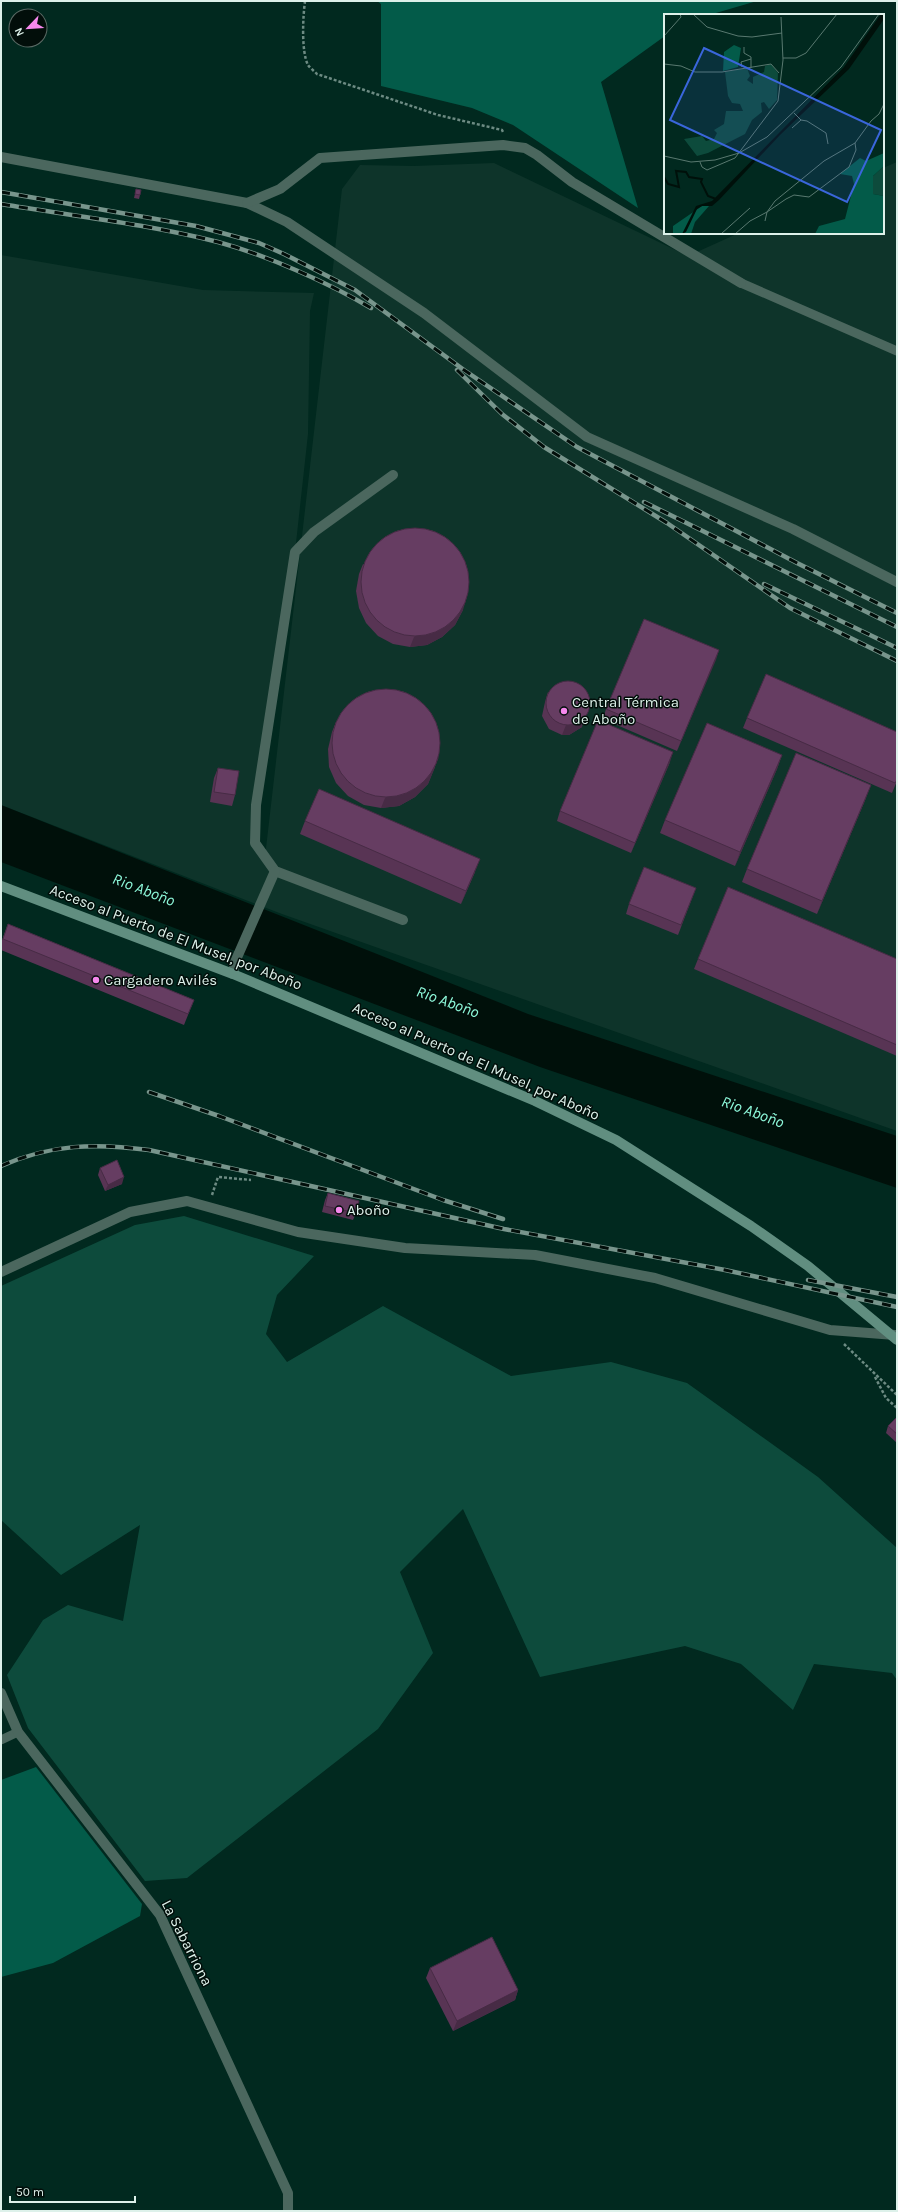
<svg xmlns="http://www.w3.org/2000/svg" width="898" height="2212" font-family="Karla,sans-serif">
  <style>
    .built { fill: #0e342a }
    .green { fill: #0d4b3c }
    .forest { fill: #035b49 }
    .water { fill: #00100a }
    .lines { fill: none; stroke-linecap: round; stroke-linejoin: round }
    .path { stroke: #6d8b83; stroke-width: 2.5; stroke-dasharray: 3 2; stroke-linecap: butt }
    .lane { stroke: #4b675e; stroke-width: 9 }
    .street { stroke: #4b675e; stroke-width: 10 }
    .secondary { stroke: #618e80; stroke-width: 10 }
    .rail-casing { stroke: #78958c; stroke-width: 4.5 }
    .rail { stroke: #020e0a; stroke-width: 3; stroke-dasharray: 9; stroke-linecap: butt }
    .wall { fill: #583454 }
    .shaded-wall { fill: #472b45 }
    .building { fill: #663d62; stroke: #472b45 }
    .poi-dot { fill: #f688ed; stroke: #020e0a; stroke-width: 1.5 }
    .labels { text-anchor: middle; stroke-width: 3; stroke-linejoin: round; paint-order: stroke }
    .poi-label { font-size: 15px; fill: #ddf1ea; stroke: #020e0a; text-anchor: start }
    .street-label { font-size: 15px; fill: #ddf1ea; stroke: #020e0a }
    .water-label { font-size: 16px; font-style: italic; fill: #8df9da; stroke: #020e0a }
    .inset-river { fill: none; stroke: #00100a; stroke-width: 2 }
    .inset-road { fill: none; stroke: #597970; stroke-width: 1 }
    .view { fill: #3a66db; fill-opacity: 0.15; stroke: #3a66db; stroke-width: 2 }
    .inset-edge { fill: none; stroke: #ddf1ea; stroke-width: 2 }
  </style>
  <rect width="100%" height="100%" fill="#01291f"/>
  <path class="built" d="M897 162V1131L282 914 1 805V255L203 290 314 293 310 311 308 434 295 552 255 843 265 857 342 189 360 165 414 166 494 163 688 256 739 233H883V168Z"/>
  <path class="green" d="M184 1216 314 1256 277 1295 266 1334 287 1362 383 1306 511 1376 611 1362 687 1383 818 1477 897 1548V1680L892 1673 814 1664 793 1710 741 1664 685 1646 540 1677 463 1509 400 1572 433 1653 378 1729 187 1878 145 1881 28 1728 7 1675 43 1620 68 1605 123 1621 140 1525 61 1575 1 1520V1286L135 1225Z"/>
  <g class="forest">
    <path d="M377 1H757L709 15H665V36L601 82 638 208 513 125 472 108 381 86V4Z"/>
    <path d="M36 1767 142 1904 140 1916 53 1963 1 1977V1780Z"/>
  </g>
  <path class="water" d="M1 805 528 1014 897 1136V1188L540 1067 1 862Z"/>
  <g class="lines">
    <g class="path">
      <path d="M305 1C303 16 301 51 308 65 310 68 314 71 317 74L438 115 502 130 503 132"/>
      <path d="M212 1195 218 1177 251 1180"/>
      <path d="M844 1344 897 1395"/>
      <path d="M875 1377 886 1398 897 1408"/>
    </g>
    <g class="lane">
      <path d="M741 283 897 351"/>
      <path d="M1 1740 18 1732"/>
    </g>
    <g class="street">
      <path d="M1 157 247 203 287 222 424 313 587 437 793 529 897 582"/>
      <path d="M247 203 280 189 320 158 503 145 525 148 537 155 572 182 741 283"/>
      <path d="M393 475 314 532 295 552 256 805 255 843 275 871 403 920"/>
      <path d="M233 974 235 962 275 871"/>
      <path d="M1 1272 130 1212 187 1201 298 1232 405 1248 535 1255 655 1278 830 1330 895 1335"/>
      <path d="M1 1693 18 1732 160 1915 288 2193V2211"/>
    </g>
    <path class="secondary" d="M1 886 233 974 535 1101 616 1140 751 1226 808 1266 897 1340"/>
    <g class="rail-casing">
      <g id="rail">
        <path d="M1 192 196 226 259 243 284 254 355 290 464 370 577 447 797 563 897 613"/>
        <path d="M1 204C74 216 147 224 218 242 266 255 329 283 371 308"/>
        <path d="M457 370 502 414 544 447 667 523 790 608 897 661"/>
        <path d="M644 502 897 627"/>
        <path d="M764 584 897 648"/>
        <path d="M149 1092 219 1116 443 1200 503 1219"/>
        <path d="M1 1166C51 1144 95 1143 149 1150L504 1229 725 1270 897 1307"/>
        <path d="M808 1280 897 1297"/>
      </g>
    </g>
    <use href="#rail" class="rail"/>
  </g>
  <g class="wall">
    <path d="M136 189 140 195 139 199 134 198Z"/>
    <path d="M363 564 463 610 455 625 442 637 427 645 410 647 393 644 378 636 366 623 359 608 356 591 359 574Z"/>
    <path d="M719 650 677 751 603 719 606 709Z"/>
    <path d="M548 692 582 727 569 735H562L549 729 542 716 545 702Z"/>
    <path d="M747 718 897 781 892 793 743 728Z"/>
    <path d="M336 722 435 767 428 784 415 797 399 806 381 808 364 805 348 796 336 783 329 767 328 749 332 732Z"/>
    <path d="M782 755 777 769 735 866 660 833 665 820Z"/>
    <path d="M670 762 631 853 557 821 560 811Z"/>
    <path d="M218 768 235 795 232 806 210 802 214 778Z"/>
    <path d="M866 798 817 914 742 882 747 869Z"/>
    <path d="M305 821 475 872 461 904 300 834Z"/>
    <path d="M696 888 678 935 626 914 629 904Z"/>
    <path d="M8 924 194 1000 184 1025 1 950V943Z"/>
    <path d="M698 959H897V1056L694 969Z"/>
    <path d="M100 1168 122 1184 105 1191 98 1175Z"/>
    <path d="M328 1193 356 1213 353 1220 322 1212 325 1200Z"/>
    <path d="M897 1417V1443L886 1433 888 1426Z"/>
    <path d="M430 1968 518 1990 515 2000 453 2031 426 1978Z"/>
  </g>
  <g class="shaded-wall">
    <path d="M466 600 463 610 455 625 442 637 427 645 410 647 414 637Z"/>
    <path d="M719 650 716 660 677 751 681 741Z"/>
    <path d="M585 717 582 727 569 735H562L566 725Z"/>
    <path d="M673 752 670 762 631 853 635 843Z"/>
    <path d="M782 755 777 769 735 866 740 852Z"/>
    <path d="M439 757 428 784 415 797 399 806 381 808 385 798Z"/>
    <path d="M871 785 866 798 817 914 822 901Z"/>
    <path d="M480 859 475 872 461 904 466 891Z"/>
    <path d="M124 1177 122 1184 105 1191 108 1185Z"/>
    <path d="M518 1990 515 2000 453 2031 457 2021Z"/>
  </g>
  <g class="building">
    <path d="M136 189 141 190 140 195 135 194Z"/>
    <circle cx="415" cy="582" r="54"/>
    <path d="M644 619 719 650 681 741 606 709Z"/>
    <path d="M766 674 897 732V780L895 783 747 718Z"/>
    <circle cx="568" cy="703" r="22"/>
    <circle cx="386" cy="743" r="54"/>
    <path d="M598 720 673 752 635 843 560 811Z"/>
    <path d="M707 723 782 755 740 852 665 820Z"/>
    <path d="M796 753 871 785 822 901 747 869Z"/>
    <path d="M218 768 239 771 235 795 214 792Z"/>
    <path d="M319 789 480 859 466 891 305 821Z"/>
    <path d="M644 867 696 888 681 925 629 904Z"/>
    <path d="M728 887 897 959V1045L698 959Z"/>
    <path d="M8 924 194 1000 188 1014 3 939Z"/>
    <path d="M117 1160 124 1177 108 1185 100 1168Z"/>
    <path d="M328 1193 359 1201 356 1213 325 1206Z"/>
    <path d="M897 1417V1434L888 1426Z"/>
    <path d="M492 1937 518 1990 457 2021 430 1968Z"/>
  </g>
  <g class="poi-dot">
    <circle cx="564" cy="711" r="4"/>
    <circle cx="96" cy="980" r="4"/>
    <circle cx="339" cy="1210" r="4"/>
  </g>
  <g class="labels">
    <g class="poi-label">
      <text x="572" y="707">Central Térmica<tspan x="572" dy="17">de Aboño</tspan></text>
      <text x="104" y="985">Cargadero Avilés</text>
      <text x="347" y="1215">Aboño</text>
    </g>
    <g class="street-label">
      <text transform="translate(176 937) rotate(21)" y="5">Acceso al Puerto de El Musel, por Aboño</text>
      <text transform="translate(476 1061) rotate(24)" y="5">Acceso al Puerto de El Musel, por Aboño</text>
      <text transform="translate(187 1943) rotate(63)" y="5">La Sabarriona</text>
    </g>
    <g class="water-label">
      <text transform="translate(144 889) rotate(21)" y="6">Rio Aboño</text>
      <text transform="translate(448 1001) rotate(20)" y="6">Rio Aboño</text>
      <text transform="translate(753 1111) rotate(20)" y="6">Rio Aboño</text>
    </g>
  </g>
  <g transform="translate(664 14)">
    <rect width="220" height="220" fill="#01291f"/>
    <path d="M107 50 114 59 113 86 105 95 100 88 97 89 98 98 88 106 81 120 44 139 33 142 20 125 38 122 42 127 50 125 53 119 50 116 60 110 62 97H79L76 90 68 89 64 82 61 58 83 54 86 62 83 66 89 70V63L100 58 101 52ZM220 152V182L209 180V162Z" fill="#0d4b3c"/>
    <path d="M70 31 77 34 74 53 59 57 60 38ZM220 139V152L209 162V180L220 182V220H151L155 212 181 205 190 170 188 162 176 160 196 144 202 147ZM38 192H45L31 208 27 220H9V212Z" fill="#035b49"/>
    <path d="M217 0H220V5L185 55 116 121 55 186 48 192H38L33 195 22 218 18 220 32 192 48 187 180 53Z" fill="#00100a"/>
    <path class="inset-river" d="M0 163 4 170 15 173 12 157 22 158 25 163 38 165 37 168 44 182 52 185"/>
    <path class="inset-road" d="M29 0 43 13 74 22 88 23 118 19M0 22 17 3 16 0M80 33V39L87 43V54M119 44H132L142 39 173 0M0 50 17 52 31 58H58L107 50 115 59M78 53 77 48 87 45M130 99 137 106 143 107 162 119 164 130M128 114 137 106M0 142 27 148 51 146 75 139 103 123 177 53 215 0M36 148 38 153 43 156 71 144 114 87 119 46 117 3M101 207 103 198 122 185 130 181 145 183 185 153 192 136 191 129M57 220 86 194M71 220 86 207 103 198 111 187 160 147 191 129 207 107 215 100 220 90"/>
    <path class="view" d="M40 34 217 116 183 188 6 106Z"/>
    <rect width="220" height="220" class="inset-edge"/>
  </g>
  <rect width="898" height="2212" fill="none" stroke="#ddf1ea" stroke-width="4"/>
  <g transform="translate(28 28) rotate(245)"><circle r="19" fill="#020e0a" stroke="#5a6964"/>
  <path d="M0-3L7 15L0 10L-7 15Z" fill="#f688ed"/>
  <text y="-6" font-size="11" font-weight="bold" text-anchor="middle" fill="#ddf1ea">N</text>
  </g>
  <path d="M10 2196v6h125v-6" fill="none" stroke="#ddf1ea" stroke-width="2"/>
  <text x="16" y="2196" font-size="12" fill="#ddf1ea" stroke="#020e0a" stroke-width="3" paint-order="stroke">50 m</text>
</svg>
